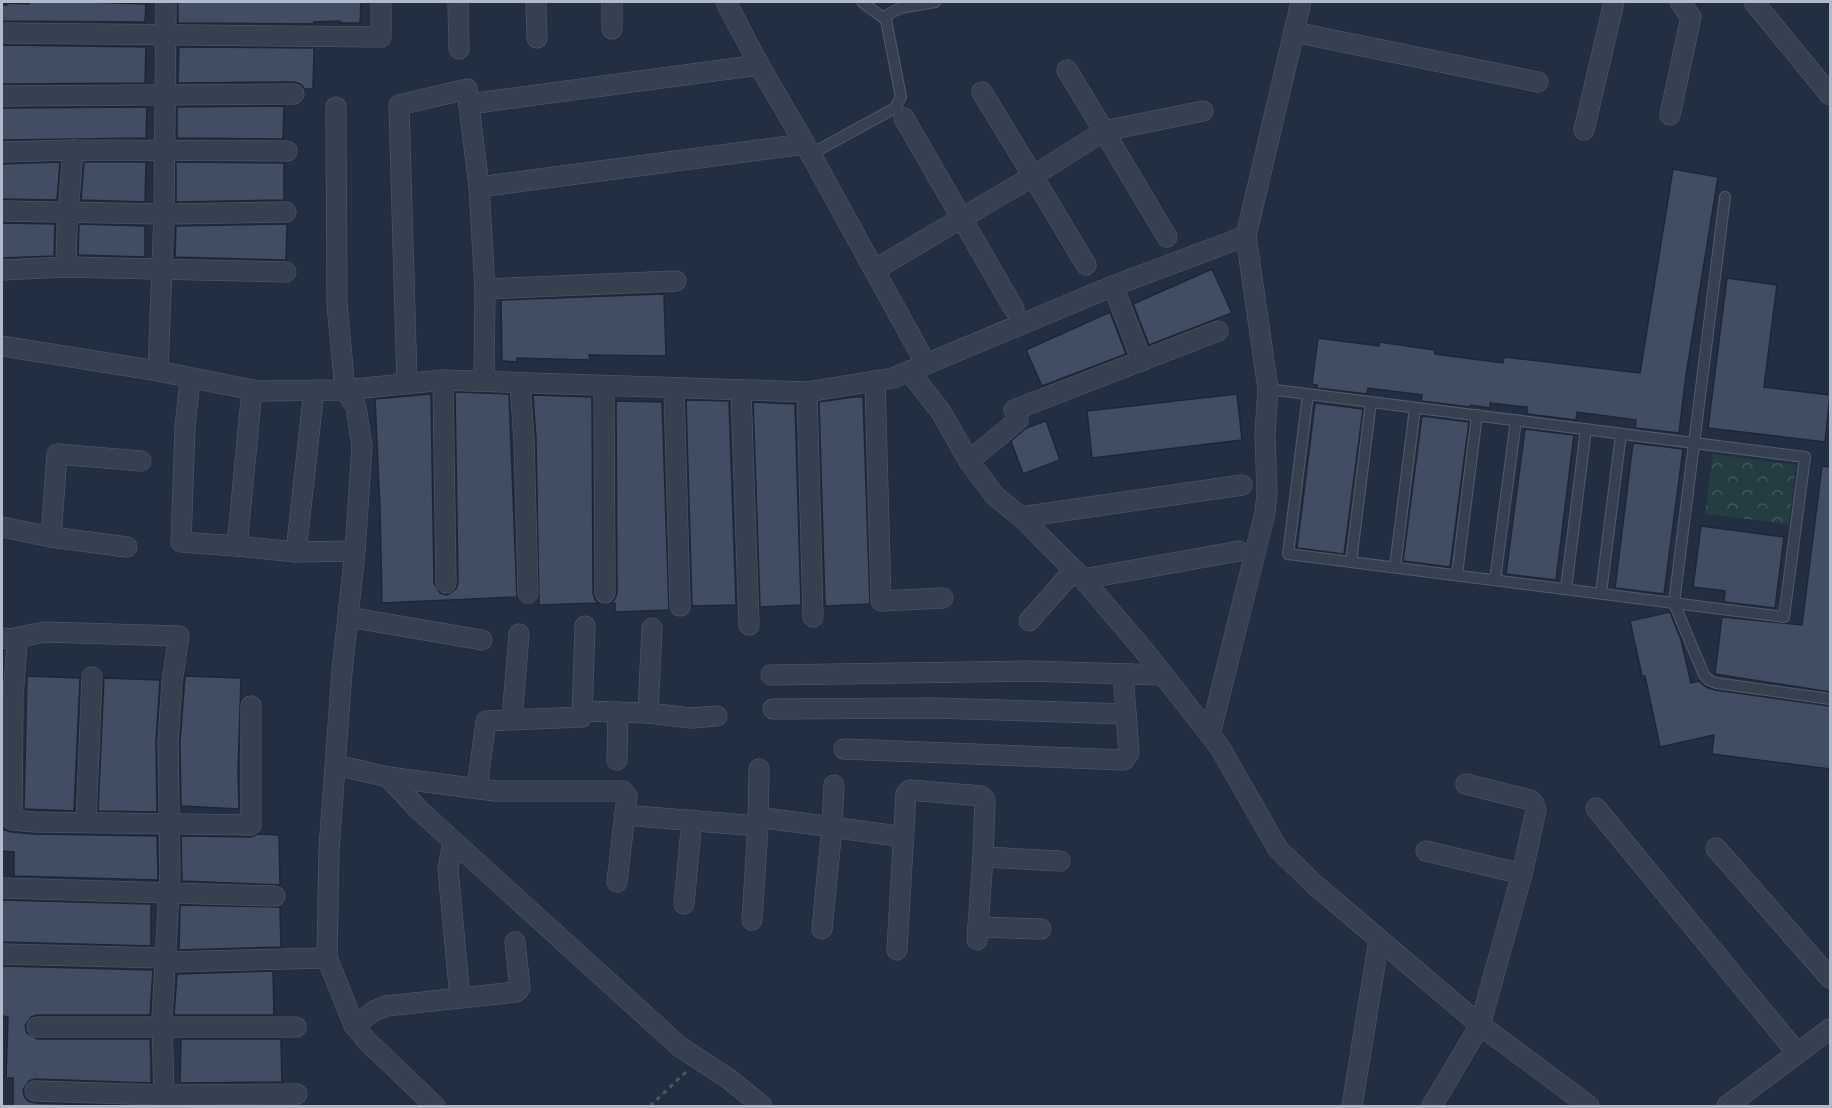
<svg xmlns="http://www.w3.org/2000/svg" width="1832" height="1108" font-family="Quicksand,sans-serif">
  <style>
    .park { fill: url(#park-crowns) }
    .building { fill: #414d63; stroke: #1e2737; stroke-width: 1.5 }
    .lines { fill: none; stroke-linecap: round; stroke-linejoin: round }
    .lane-casing { stroke: #525b6b; stroke-width: 12 }
    .street-casing { stroke: #525b6b; stroke-width: 21 }
    .path { stroke: #435a5e; stroke-width: 3; stroke-dasharray: 4.5 4.5; stroke-linecap: butt }
    .lane { stroke: #374050; stroke-width: 10 }
    .street { stroke: #374050; stroke-width: 20 }
  </style>
  <defs>
    <pattern id="park-crowns" width="20" height="18" patternUnits="userSpaceOnUse" patternTransform="scale(1.5)"><rect width="20" height="18" fill="#243d42"/><path d="M2 6a3 3 0 1 1 6 0M12 15a3 3 0 1 1 6 0" fill="none" stroke="#41575c"/></pattern>
  </defs>
  <rect width="100%" height="100%" fill="#222e41"/>
  <path class="park" d="M1713 454 1796 465 1789 524 1705 514Z"/>
  <g class="building">
    <path d="M29 2H89L146 4 145 22 2 21V5H7V3L29 4Z"/>
    <path d="M178 2H361L360 23H340V21L314 22V24L178 23Z"/>
    <path d="M2 45 146 47 145 83 2 84Z"/>
    <path d="M179 47 314 48 313 89H305L300 84 294 82 178 83Z"/>
    <path d="M284 106 283 139 177 138V107Z"/>
    <path d="M147 107 146 138 2 140V108Z"/>
    <path d="M60 162 57 200 2 199V164Z"/>
    <path d="M84 162H146L145 202 81 200Z"/>
    <path d="M176 162 284 163V200L176 202Z"/>
    <path d="M1673 169 1718 177 1686 375 1679 433 1635 428 1636 420 1577 412 1576 420 1527 414V407L1490 403V408L1471 405 1470 407 1421 401 1422 395 1368 388 1367 394 1317 388V385L1312 384 1318 338 1379 346V342L1435 350V354L1503 363 1504 357 1640 373Z"/>
    <path d="M2 223 55 224 54 256 2 258Z"/>
    <path d="M79 224 145 226V257L78 255Z"/>
    <path d="M287 224 286 260 175 257 176 226Z"/>
    <path d="M1212 269 1232 313 1149 345 1133 304Z"/>
    <path d="M1727 278 1777 285 1764 387 1830 395 1825 442 1708 428Z"/>
    <path d="M664 294 666 356 589 355 590 360 517 358V362L502 361 501 300Z"/>
    <path d="M1110 312 1126 354 1042 386 1026 350Z"/>
    <path d="M455 392 509 394 517 597 382 603 380 509 375 399 431 394 434 583 440 593 447 595 456 589 458 583Z"/>
    <path d="M1237 394 1242 440 1092 458 1087 411Z"/>
    <path d="M533 395 592 397 593 593 595 600 599 603 539 605 536 439Z"/>
    <path d="M854 397H863L870 604 825 606 819 402Z"/>
    <path d="M686 400 729 401 736 605 692 606Z"/>
    <path d="M616 401 662 402 669 610 615 612V603H611L615 599 617 593Z"/>
    <path d="M753 402 795 404 801 605 760 607Z"/>
    <path d="M1315 403 1363 409 1344 554 1297 548Z"/>
    <path d="M1422 416 1469 422 1450 567 1403 561Z"/>
    <path d="M1046 421 1060 460 1023 474 1011 441 1026 428Z"/>
    <path d="M1525 429 1574 435 1556 580 1506 574Z"/>
    <path d="M1633 443 1683 449 1664 594 1615 588Z"/>
    <path d="M1822 466 1830 467V692L1715 674 1722 617 1802 625Z"/>
    <path d="M1701 526 1784 537 1775 608 1724 602 1725 591 1693 587Z"/>
    <path d="M1670 612 1681 640 1691 683 1699 681 1706 687 1715 690 1830 706V769L1712 754 1714 735 1660 747 1645 676H1642L1630 621Z"/>
    <path d="M27 676 80 678 74 811 24 809Z"/>
    <path d="M185 676 241 678 238 770 239 809 181 806 180 742Z"/>
    <path d="M104 678 160 680 156 741 157 812 98 811Z"/>
    <path d="M2 829 11 832 35 834 157 836 158 880 14 876V852L2 851Z"/>
    <path d="M258 834 279 835 280 885 182 881 181 836 251 837Z"/>
    <path d="M2 900 151 904V946L2 942Z"/>
    <path d="M180 905 280 907 281 947 179 950Z"/>
    <path d="M2 966 153 970 150 1015H37L31 1017 25 1026 27 1033 37 1039H150L151 1059V1083L35 1079 29 1081 23 1090 24 1096 28 1101 35 1103 148 1107H13V1078H6L8 1017 2 1016Z"/>
    <path d="M273 971 274 1015H174L177 974Z"/>
    <path d="M181 1039H281L282 1082 180 1083Z"/>
  </g>
  <g class="lines">
    <g class="lane-casing">
      <g id="lane">
        <path d="M862 2 886 20"/>
        <path d="M811 154 895 108 901 97 886 20 887 15 900 8 935 2"/>
        <path d="M1725 197 1674 603 1704 675 1709 680 1716 683 1830 699"/>
        <path d="M1268 389 1805 457 1784 617 1288 554 1308 394"/>
        <path d="M1351 562 1371 402"/>
        <path d="M1395 567 1415 408"/>
        <path d="M1457 575 1477 415"/>
        <path d="M1495 580 1516 420"/>
        <path d="M1566 589 1586 429"/>
        <path d="M1601 593 1621 434"/>
      </g>
    </g>
    <g class="street-casing">
      <g id="street">
        <path d="M458 2 459 49"/>
        <path d="M536 2 537 38"/>
        <path d="M612 2V29"/>
        <path d="M726 2 759 65 805 144 926 364"/>
        <path d="M1754 2 1830 95"/>
        <path d="M1294 32 1538 82"/>
        <path d="M2 33 381 37V2"/>
        <path d="M1067 70 1104 131 1203 111"/>
        <path d="M982 92 1033 176 1104 131 1167 237"/>
        <path d="M2 96 294 94"/>
        <path d="M469 104 759 65"/>
        <path d="M336 107 337 304 345 390 356 407 362 446 355 551 342 671 329 850 327 958 354 1025 366 1040 435 1106"/>
        <path d="M1670 115 1691 17 1680 2"/>
        <path d="M904 118 1014 309"/>
        <path d="M1584 130 1614 2"/>
        <path d="M2 152 73 150 287 151"/>
        <path d="M479 187 805 144"/>
        <path d="M2 211 164 214 286 212"/>
        <path d="M66 267 286 272"/>
        <path d="M2 270 66 267 67 227 73 150"/>
        <path d="M874 270 1033 176 1086 265"/>
        <path d="M1113 286 1142 361"/>
        <path d="M485 289 676 281"/>
        <path d="M2 346 158 371 258 391 345 390 443 380 807 392 893 378 1113 286 1246 236"/>
        <path d="M158 371 164 214 166 2"/>
        <path d="M909 371 941 412 969 461 995 496 1021 517 1083 579 1142 648 1219 746 1278 849 1314 884 1480 1025 1522 874 1536 810 1534 804 1530 800 1466 784"/>
        <path d="M190 378 185 428 181 542 237 546 252 390"/>
        <path d="M443 380 446 583"/>
        <path d="M875 381 881 601 943 598"/>
        <path d="M407 383 399 105 467 89 479 187 485 289 484 381"/>
        <path d="M520 383 524 439 528 593"/>
        <path d="M604 386 605 593"/>
        <path d="M674 388 680 606"/>
        <path d="M741 391 749 625"/>
        <path d="M807 392 813 617"/>
        <path d="M1014 410 1218 331"/>
        <path d="M969 461 1018 420"/>
        <path d="M1021 517 1242 485"/>
        <path d="M2 527 51 537 127 547"/>
        <path d="M51 537 57 454 141 461"/>
        <path d="M237 546 296 552 314 390"/>
        <path d="M296 552 355 551"/>
        <path d="M1083 579 1239 551"/>
        <path d="M348 617 482 640"/>
        <path d="M1029 621 1074 570"/>
        <path d="M2 638 10 639 17 644 13 696 12 820 36 822 251 825V706"/>
        <path d="M10 639 44 632 179 636 172 682 168 742 170 872 162 1020 164 1095"/>
        <path d="M771 675 1029 671 1163 675"/>
        <path d="M773 709 935 708 1126 714"/>
        <path d="M582 711 648 713 652 628"/>
        <path d="M648 713 691 718 717 716"/>
        <path d="M512 719 519 634"/>
        <path d="M1210 734 1265 513 1267 493 1265 434 1268 389 1246 236 1301 2"/>
        <path d="M844 749 1124 760 1129 753 1123 674"/>
        <path d="M617 760 618 712"/>
        <path d="M336 765 388 777 495 791H623L627 796 617 882"/>
        <path d="M388 777 419 810 680 1047 729 1079 762 1106"/>
        <path d="M477 788 486 721 582 717 585 626"/>
        <path d="M1596 808 1797 1053"/>
        <path d="M624 815 758 826 752 920"/>
        <path d="M758 817 832 827 834 785"/>
        <path d="M86 822 92 677"/>
        <path d="M758 826 759 769"/>
        <path d="M453 841 448 869 460 998"/>
        <path d="M1716 848 1830 978"/>
        <path d="M1426 851 1522 874"/>
        <path d="M983 857 1060 861"/>
        <path d="M2 888 275 896"/>
        <path d="M684 904 692 820"/>
        <path d="M978 927 1041 929"/>
        <path d="M822 929 832 827 904 837"/>
        <path d="M897 950 906 794 910 790 981 796 985 800 983 857 977 940"/>
        <path d="M2 954 165 958"/>
        <path d="M165 962 327 958"/>
        <path d="M354 1025 374 1011 386 1006 516 992 520 988 515 942"/>
        <path d="M37 1027H296"/>
        <path d="M35 1091 164 1095 297 1094"/>
        <path d="M1352 1106 1379 940"/>
        <path d="M1432 1106 1480 1025 1589 1106"/>
        <path d="M1727 1106 1830 1029"/>
      </g>
    </g>
    <path class="path" d="M650 1106 687 1071"/>
    <use href="#lane" class="lane"/>
    <use href="#street" class="street"/>
  </g>
  <rect width="1832" height="1108" fill="none" stroke="#b3bbcb" stroke-width="6"/>
</svg>
